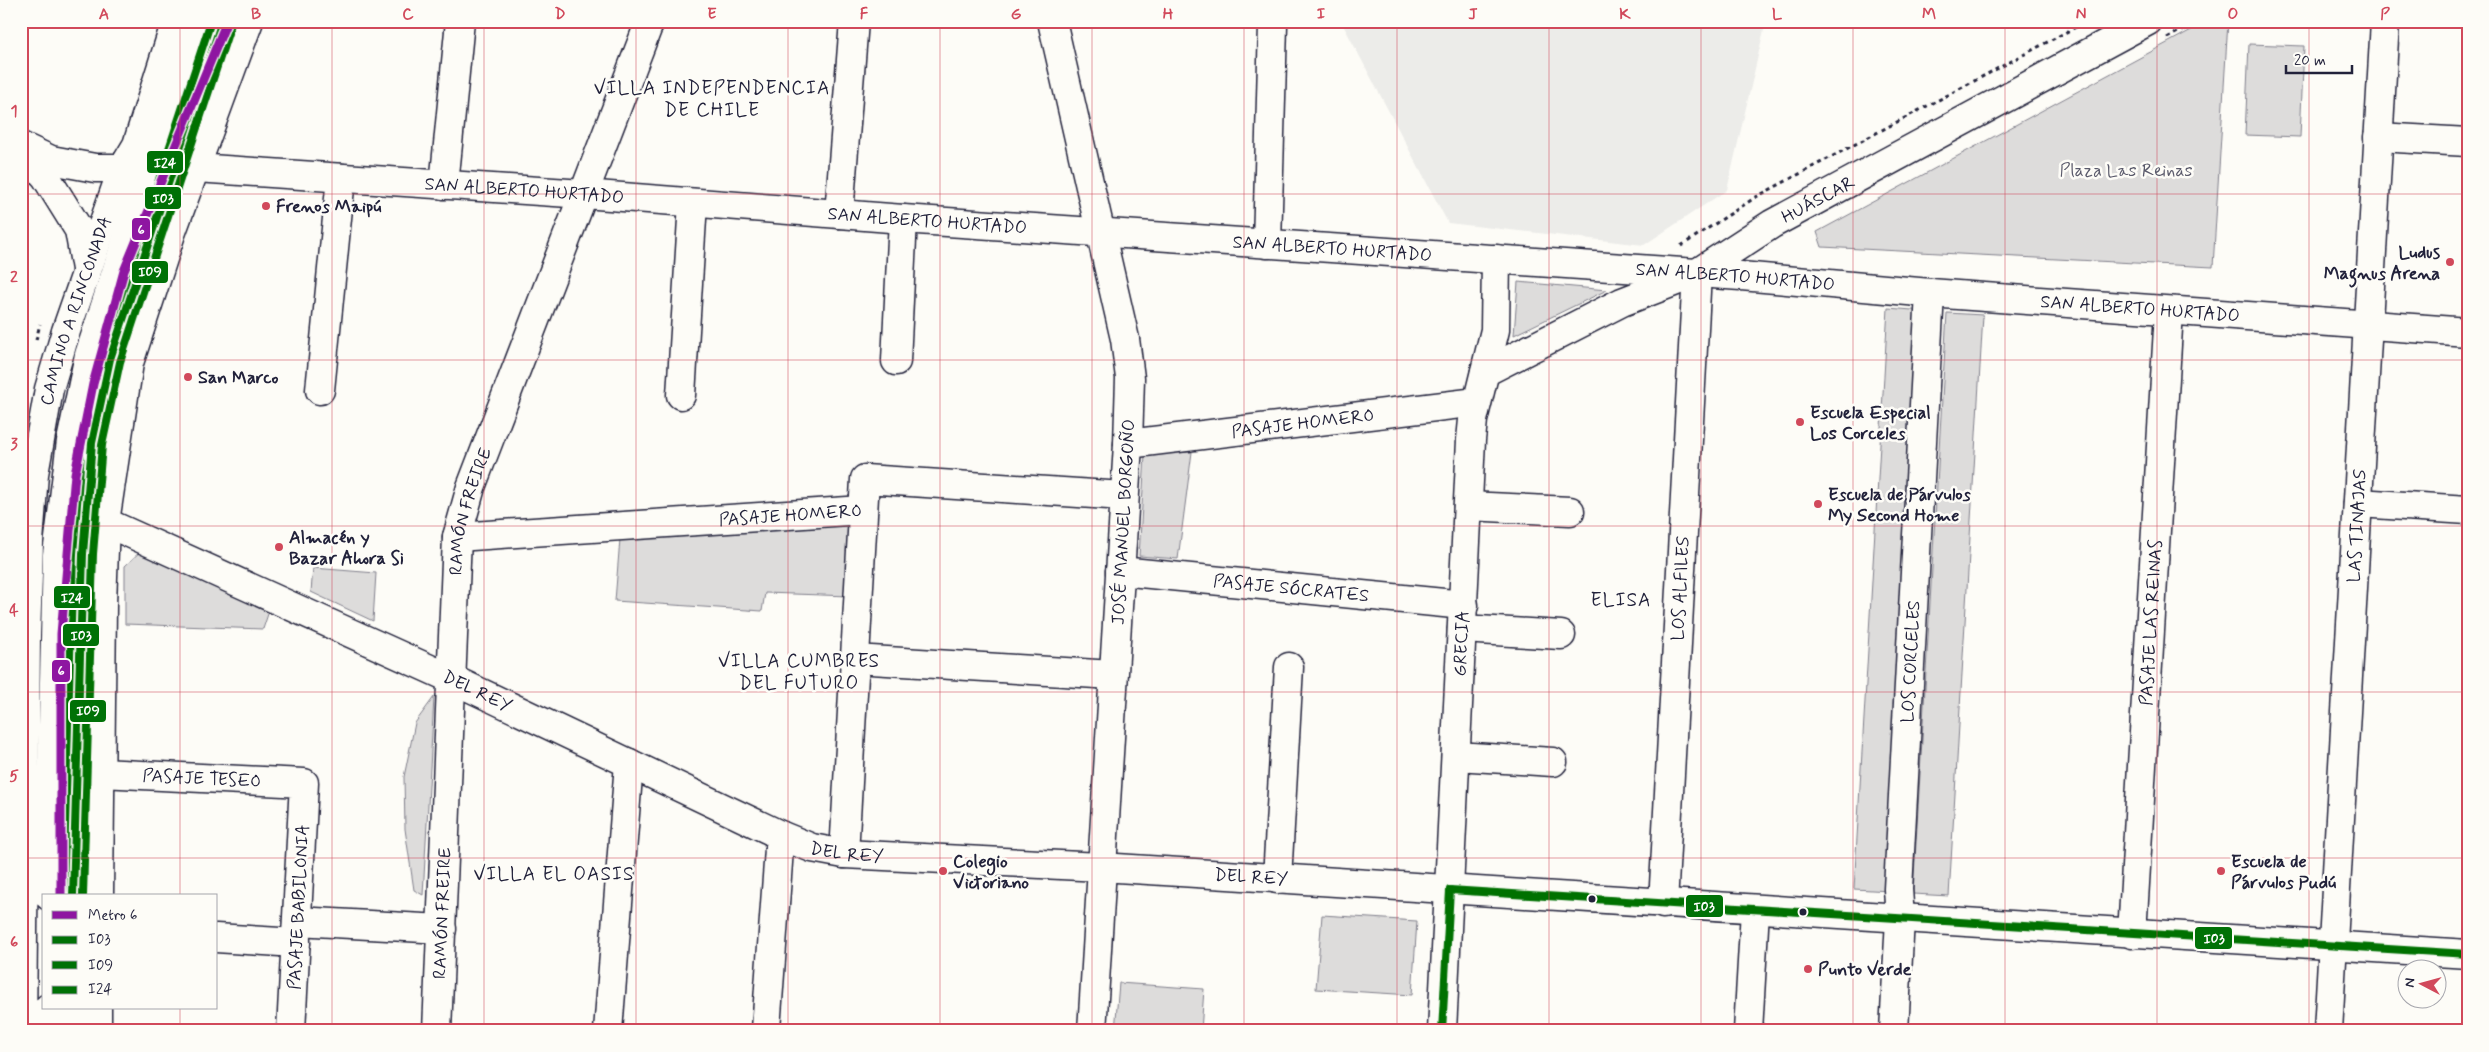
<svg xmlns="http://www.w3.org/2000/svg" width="2489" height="1052" font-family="Mynerve,sans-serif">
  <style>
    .built { fill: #ecece9 }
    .green { fill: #dddcdb; stroke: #807f8b }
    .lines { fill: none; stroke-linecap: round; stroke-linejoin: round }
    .minor-casing { stroke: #22223b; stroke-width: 31 }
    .major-casing { stroke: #22223b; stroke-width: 31 }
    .path { stroke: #22223b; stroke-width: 3; stroke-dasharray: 4 4; stroke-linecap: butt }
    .minor { stroke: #fdfcf7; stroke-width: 28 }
    .major { stroke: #fdfcf7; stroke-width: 28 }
    .bus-1-casing { stroke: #fdfcf7; stroke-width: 11 }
    .bus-2-casing { stroke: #fdfcf7; stroke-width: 11 }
    .bus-3-casing { stroke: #fdfcf7; stroke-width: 11 }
    .bus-1 { stroke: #007106; stroke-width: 8 }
    .bus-2 { stroke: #007106; stroke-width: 8 }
    .bus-3 { stroke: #007106; stroke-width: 8 }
    .metro-1-casing { stroke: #fdfcf7; stroke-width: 12 }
    .metro-1 { stroke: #8e16a1; stroke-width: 9 }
    .grid { fill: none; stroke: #d1495b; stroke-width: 1; stroke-opacity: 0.55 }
    .poi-dot { fill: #d1495b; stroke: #fdfcf7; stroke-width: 2 }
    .bus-dot { fill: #22223b; stroke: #fdfcf7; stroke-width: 2 }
    .labels { text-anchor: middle; stroke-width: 5; stroke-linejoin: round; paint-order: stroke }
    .park-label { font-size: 18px; fill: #5a5a6b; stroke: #fdfcf7 }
    .street-label { font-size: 18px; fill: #22223b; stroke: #fdfcf7 }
    .poi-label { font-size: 18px; font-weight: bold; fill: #22223b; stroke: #fdfcf7; text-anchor: start }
    .neighbourhood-label { font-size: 19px; letter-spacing: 1px; fill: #22223b; stroke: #fdfcf7 }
    .line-badge { stroke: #fdfcf7; stroke-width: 2 }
    .badge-label { font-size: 14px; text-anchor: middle; font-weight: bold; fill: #fff }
    .neatline { fill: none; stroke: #d1495b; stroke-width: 2 }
    .grid-label { font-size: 16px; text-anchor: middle; font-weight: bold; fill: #d1495b }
  </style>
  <rect width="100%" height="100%" fill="#fdfcf7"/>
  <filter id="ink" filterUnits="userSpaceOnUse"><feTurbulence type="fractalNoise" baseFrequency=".02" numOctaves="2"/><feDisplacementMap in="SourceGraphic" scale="10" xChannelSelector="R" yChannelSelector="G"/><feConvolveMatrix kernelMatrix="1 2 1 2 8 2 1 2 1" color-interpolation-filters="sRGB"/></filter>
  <g filter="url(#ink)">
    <path class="built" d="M1341 21H1766L1727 190 1644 245 1448 223Z"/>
    <g class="green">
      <path d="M2208 21H2228L2213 267 1822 247 1817 232Z"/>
      <path d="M2249 44 2304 46 2300 137 2245 135Z"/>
      <path d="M1518 282 1607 290 1514 335Z"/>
      <path d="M1888 308 1924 311 1890 891 1854 889Z"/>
      <path d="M1947 313 1983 315 1949 896 1913 894Z"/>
      <path d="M1192 452 1178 559 1139 556 1145 455Z"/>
      <path d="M855 521 850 596 765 593 762 611 615 601 620 539Z"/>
      <path d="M145 547 270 608 263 629 125 624V566Z"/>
      <path d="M313 568 376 573 373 621 311 592Z"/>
      <path d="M434 697 423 895 414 890 405 829 404 777 415 723Z"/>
      <path d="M1322 915 1417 921 1412 995 1316 989Z"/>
      <path d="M1119 983 1204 989 1201 1031H1115Z"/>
    </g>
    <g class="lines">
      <g class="minor-casing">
        <g id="minor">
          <path d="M1052 21 1125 339 1130 378 1128 444 1092 1031"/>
          <path d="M2378 137 2468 142"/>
          <path d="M444 185 460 21"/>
          <path d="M839 214 854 21"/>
          <path d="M1267 244 1273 25"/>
          <path d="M896 361 903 219"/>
          <path id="s1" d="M1485 372 1622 302 1697 273 1772 224 2148 21"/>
          <path d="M320 390 341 178"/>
          <path d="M681 395 693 203"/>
          <path id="s2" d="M1128 444 1477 402"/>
          <path d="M2358 503 2468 510"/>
          <path d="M1468 506 1570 511"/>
          <path id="s3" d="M105 522 452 679 780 835 812 848 844 854 1101 867 2468 954"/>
          <path id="s4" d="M457 537 863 510"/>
          <path id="s5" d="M1120 571 1464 605"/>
          <path d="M1462 629 1561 635"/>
          <path d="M855 659 1113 675"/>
          <path d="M1456 756 1553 762"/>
          <path id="s6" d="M101 773 304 783 291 1031"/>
          <path d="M844 854 865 479 1124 496"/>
          <path d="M1277 879 1289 667"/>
          <path d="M49 896 57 555 71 441 89 355 198 21"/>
          <path d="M73 896 83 554 88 477 92 443 110 359 222 21"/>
          <path id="s7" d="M1663 904 1697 273"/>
          <path d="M297 921 442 929"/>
          <path id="s8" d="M2132 934 2169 311"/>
          <path d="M216 938 296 943"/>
          <path d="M72 1008V1031"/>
          <path d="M766 1029 780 835"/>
          <path d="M48 1031V1008"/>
          <path id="s9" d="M437 1031 457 537 471 487 650 21"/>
          <path d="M608 1031 629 763"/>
          <path id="s10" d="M1442 1031 1471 440 1473 420 1495 330 1496 259"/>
          <path d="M1748 1031 1755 910"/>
          <path id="s11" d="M1894 1031 1900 919 1898 889 1930 293"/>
          <path id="s12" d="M2328 1031 2385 21"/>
        </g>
      </g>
      <g class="major-casing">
        <g id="major">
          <path id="s13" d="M21 146 51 160 95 168H196L584 194 903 219 1741 276 1930 293 2468 332"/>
          <path d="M23 151 46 177 79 230 86 269"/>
          <path d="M99 896 102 604 105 522 129 363 171 234 249 21"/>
          <path id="s14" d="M22 1031 26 635 29 542 34 474 49 389 66 331 122 170 137 145 176 21"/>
          <path d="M97 1031V1008"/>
        </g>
      </g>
      <g class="path">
        <path d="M2167 38 2198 21"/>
        <path d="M1681 246 1756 197 2087 21"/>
        <path d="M36 340 40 324"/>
      </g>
      <use href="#minor" class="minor"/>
      <use href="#major" class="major"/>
      <g class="bus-1-casing">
        <g id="bus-1">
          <path d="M1450 890 2468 954"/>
          <path d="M73 896 83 554 92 443 110 359 222 21"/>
          <path d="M1442 1031 1450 890"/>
        </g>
      </g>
      <g class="bus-2-casing">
        <path id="bus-2" d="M83 896 93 554 102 445 120 362 231 24"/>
      </g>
      <g class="bus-3-casing">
        <path id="bus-3" d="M63 896 73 554 82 441 101 356 211 21"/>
      </g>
      <use href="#bus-1" class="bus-1"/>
      <use href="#bus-2" class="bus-2"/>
      <use href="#bus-3" class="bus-3"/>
      <g class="metro-1-casing">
        <path id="metro-1" d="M61 896V634L75 474 93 384 124 271 227 21"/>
      </g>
      <use href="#metro-1" class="metro-1"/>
    </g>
  </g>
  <path class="grid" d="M180 21V896M332 21V1031M484 21V1031M636 21V1031M788 21V1031M940 21V1031M1092 21V1031M1244 21V1031M1397 21V1031M1549 21V1031M1701 21V1031M1853 21V1031M2005 21V1031M2157 21V1031M2309 21V1031M21 194H2468M21 360H2468M21 526H2468M21 692H2468M21 858H2468M180 1008V1031"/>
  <g class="poi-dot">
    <circle cx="266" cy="206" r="5"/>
    <circle cx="2450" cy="262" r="5"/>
    <circle cx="188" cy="377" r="5"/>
    <circle cx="1800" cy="422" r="5"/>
    <circle cx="1818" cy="504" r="5"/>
    <circle cx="279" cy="547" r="5"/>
    <circle cx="943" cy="871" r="5"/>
    <circle cx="2221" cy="871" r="5"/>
    <circle cx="1808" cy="969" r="5"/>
  </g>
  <g class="bus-dot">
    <circle cx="1592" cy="899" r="4.5"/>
    <circle cx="1803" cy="912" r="4.5"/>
  </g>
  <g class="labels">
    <g class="park-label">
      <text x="2126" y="176">Plaza Las Reinas</text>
    </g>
    <g class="street-label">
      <text dy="6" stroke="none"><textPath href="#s13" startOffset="508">SAN ALBERTO HURTADO</textPath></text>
      <text dy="6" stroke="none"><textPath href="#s1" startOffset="376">HUÁSCAR</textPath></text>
      <text dy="6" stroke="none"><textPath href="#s13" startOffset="912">SAN ALBERTO HURTADO</textPath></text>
      <text dy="6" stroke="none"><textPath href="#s13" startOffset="1318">SAN ALBERTO HURTADO</textPath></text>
      <text dy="6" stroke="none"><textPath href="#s13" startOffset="1722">SAN ALBERTO HURTADO</textPath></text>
      <text dy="6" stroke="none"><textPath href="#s13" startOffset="2128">SAN ALBERTO HURTADO</textPath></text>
      <text dy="6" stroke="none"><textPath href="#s14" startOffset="726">CAMINO A RINCONADA</textPath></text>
      <text dy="6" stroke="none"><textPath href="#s2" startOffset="176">PASAJE HOMERO</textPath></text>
      <text dy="6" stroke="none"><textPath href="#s9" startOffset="522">RAMÓN FREIRE</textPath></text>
      <text dy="6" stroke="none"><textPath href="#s4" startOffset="334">PASAJE HOMERO</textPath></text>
      <text transform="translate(1123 522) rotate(-87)" y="6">JOSÉ MANUEL BORGOÑO</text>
      <text dy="6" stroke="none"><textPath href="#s12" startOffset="506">LAS TINAJAS</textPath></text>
      <text dy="6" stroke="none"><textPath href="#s5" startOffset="172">PASAJE SÓCRATES</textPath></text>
      <text dy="6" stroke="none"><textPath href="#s7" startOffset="316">LOS ALFILES</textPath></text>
      <text dy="6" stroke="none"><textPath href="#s8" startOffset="312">PASAJE LAS REINAS</textPath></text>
      <text dy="6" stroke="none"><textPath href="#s10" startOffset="388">GRECIA</textPath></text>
      <text dy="6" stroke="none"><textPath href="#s11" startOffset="370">LOS CORCELES</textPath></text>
      <text dy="6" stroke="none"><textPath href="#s3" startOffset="409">DEL REY</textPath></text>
      <text dy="6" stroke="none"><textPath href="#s6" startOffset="101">PASAJE TESEO</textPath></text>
      <text dy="6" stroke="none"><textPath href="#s3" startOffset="814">DEL REY</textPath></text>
      <text dy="6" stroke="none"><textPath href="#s3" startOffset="1219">DEL REY</textPath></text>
      <text transform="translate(298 907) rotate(-87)" y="6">PASAJE BABILONIA</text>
      <text dy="6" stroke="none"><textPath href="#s9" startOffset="118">RAMÓN FREIRE</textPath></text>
    </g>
    <g class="poi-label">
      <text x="276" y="212">Frenos Maipú</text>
      <text x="2440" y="258" text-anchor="end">Ludus<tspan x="2440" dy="21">Magnus Arena</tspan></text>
      <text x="198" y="383">San Marco</text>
      <text x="1810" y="418">Escuela Especial<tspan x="1810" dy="21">Los Corceles</tspan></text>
      <text x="1828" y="500">Escuela de Párvulos<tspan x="1828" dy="21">My Second Home</tspan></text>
      <text x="289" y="543">Almacén y<tspan x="289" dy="21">Bazar Ahora Si</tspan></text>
      <text x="953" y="867">Colegio<tspan x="953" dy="21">Victoriano</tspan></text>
      <text x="2231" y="867">Escuela de<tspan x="2231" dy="21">Párvulos Pudú</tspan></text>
      <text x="1818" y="975">Punto Verde</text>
    </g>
    <g class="neighbourhood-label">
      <text x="712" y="94">VILLA INDEPENDENCIA<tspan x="712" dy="22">DE CHILE</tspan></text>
      <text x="1621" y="606">ELISA</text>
      <text x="799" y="667">VILLA CUMBRES<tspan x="799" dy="22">DEL FUTURO</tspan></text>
      <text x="554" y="880">VILLA EL OASIS</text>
    </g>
  </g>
  <g class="line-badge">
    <rect x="146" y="150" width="38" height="24" rx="5" fill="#007106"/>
    <rect x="144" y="186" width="38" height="24" rx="5" fill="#007106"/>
    <rect x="131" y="217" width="20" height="24" rx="5" fill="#8e16a1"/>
    <rect x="131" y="260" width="38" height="24" rx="5" fill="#007106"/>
    <rect x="53" y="585" width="38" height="24" rx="5" fill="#007106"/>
    <rect x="62" y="623" width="38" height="24" rx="5" fill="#007106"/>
    <rect x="51" y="659" width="20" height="24" rx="5" fill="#8e16a1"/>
    <rect x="69" y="699" width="38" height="24" rx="5" fill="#007106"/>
    <rect x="1685" y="894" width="39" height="24" rx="5" fill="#007106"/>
    <rect x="2194" y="926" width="39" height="24" rx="5" fill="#007106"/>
  </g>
  <g class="badge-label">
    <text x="165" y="167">I24</text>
    <text x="163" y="203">I03</text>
    <text x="141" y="234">6</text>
    <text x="150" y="276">I09</text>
    <text x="72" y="602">I24</text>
    <text x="81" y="640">I03</text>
    <text x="61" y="675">6</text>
    <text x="88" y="715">I09</text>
    <text x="1704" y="911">I03</text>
    <text x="2214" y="943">I03</text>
  </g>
  <rect width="2489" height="1052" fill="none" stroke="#fdfcf7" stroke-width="55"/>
  <rect x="42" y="894" width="175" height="115" fill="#fdfcf7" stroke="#a5a5ac"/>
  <rect x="52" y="911" width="25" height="8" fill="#8e16a1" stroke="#a5a5ac"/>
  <text x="88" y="920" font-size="15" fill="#22223b">Metro 6</text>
  <rect x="52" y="936" width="25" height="8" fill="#007106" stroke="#a5a5ac"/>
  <text x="88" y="944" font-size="15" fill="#22223b">I03</text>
  <rect x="52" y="961" width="25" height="8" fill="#007106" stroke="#a5a5ac"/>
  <text x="88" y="970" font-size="15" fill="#22223b">I09</text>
  <rect x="52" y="986" width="25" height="8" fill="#007106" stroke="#a5a5ac"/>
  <text x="88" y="994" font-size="15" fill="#22223b">I24</text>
  <g transform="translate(2422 984) rotate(276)"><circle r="24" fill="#fdfcf7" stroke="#a5a5ac"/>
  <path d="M0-4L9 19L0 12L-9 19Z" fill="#d1495b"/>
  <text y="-8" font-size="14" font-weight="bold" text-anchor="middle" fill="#22223b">N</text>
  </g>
  <path d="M2286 65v8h66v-8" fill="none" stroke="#22223b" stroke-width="2.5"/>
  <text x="2294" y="65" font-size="15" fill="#22223b" stroke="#fdfcf7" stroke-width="4" paint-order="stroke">20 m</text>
  <rect x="28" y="28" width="2434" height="996" class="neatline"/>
  <g class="grid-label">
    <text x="104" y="19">A</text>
    <text x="256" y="19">B</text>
    <text x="408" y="19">C</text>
    <text x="560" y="19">D</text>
    <text x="712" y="19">E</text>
    <text x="864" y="19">F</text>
    <text x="1016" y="19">G</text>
    <text x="1168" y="19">H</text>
    <text x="1321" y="19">I</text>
    <text x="1473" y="19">J</text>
    <text x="1625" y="19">K</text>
    <text x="1777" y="19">L</text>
    <text x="1929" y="19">M</text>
    <text x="2081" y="19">N</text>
    <text x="2233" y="19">O</text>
    <text x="2385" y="19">P</text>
    <text x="14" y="116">1</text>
    <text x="14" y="282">2</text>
    <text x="14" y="449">3</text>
    <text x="14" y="615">4</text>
    <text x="14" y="781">5</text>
    <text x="14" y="947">6</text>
  </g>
</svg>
